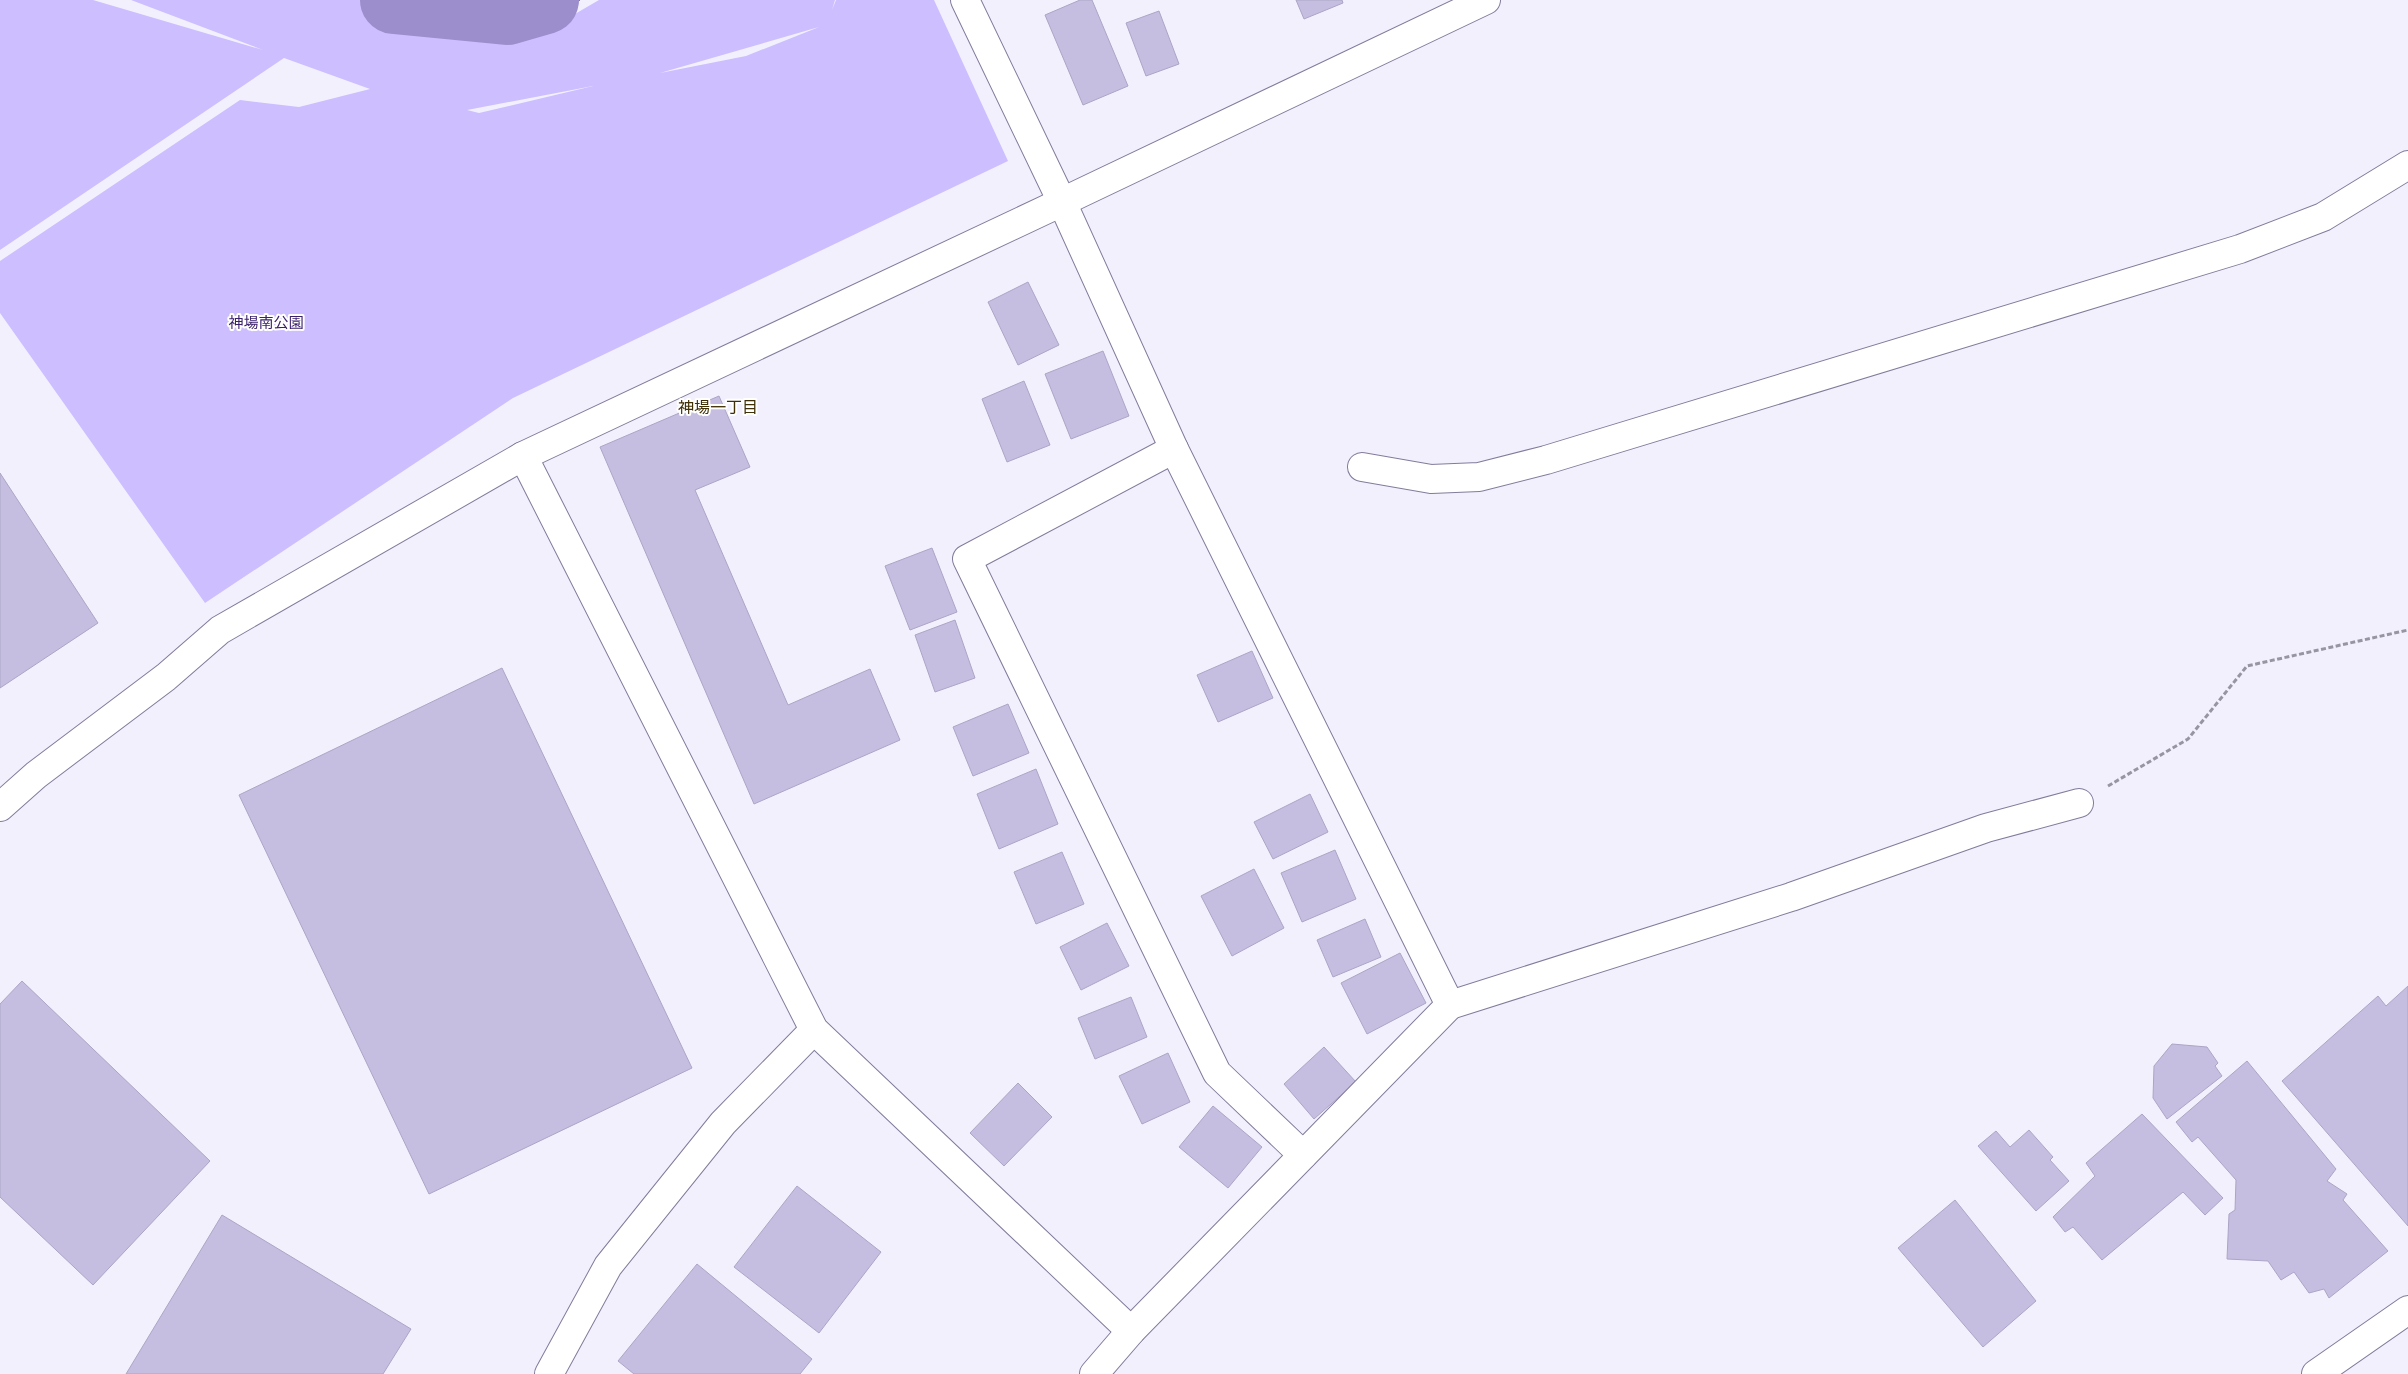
<svg xmlns="http://www.w3.org/2000/svg" width="2408" height="1374" font-family="'Varela Round','Noto Sans JP',sans-serif">
  <style>
    .green { fill: #cdbeff; fill-rule: evenodd }
    .water { fill: #9c8dcc; stroke: #766a9a }
    .lines { fill: none; stroke-linecap: round; stroke-linejoin: round }
    .river { stroke: #9c8dcc; stroke-width: 68 }
    .building { fill: #c5bee0; stroke: #aca5c6 }
    .minor-casing { stroke: #827b9b; stroke-width: 30 }
    .path { stroke: #9895a2; stroke-width: 3; stroke-dasharray: 5 2.5; stroke-linecap: butt }
    .minor { stroke: #fff; stroke-width: 28 }
    .labels { text-anchor: middle; stroke-width: 4; stroke-linejoin: round; paint-order: stroke }
    .park-label { font-size: 15px; fill: #3b216b; stroke: #fff }
    .neighbourhood-label { font-size: 16px; fill: #3f2f05; stroke: #fff }
  </style>
  <rect width="100%" height="100%" fill="#f3f0fe"/>
  <path class="green" d="M0 0H93L263 50 131 0H429L556 25 599 0H835L832 10 836 0H934L1008 161 513 398 205 603 0 313V261L240 100 299 107 370 89 284 58 0 250ZM819 27 746 56 660 73ZM593 86 479 113 467 110Z"/>
  <path class="water" d="M392 0H580L572 4Z"/>
  <g class="lines">
    <path class="river" d="M394 0 507 11 545 0"/>
  </g>
  <g class="building">
    <path d="M1080 0H1092L1128 86 1083 105 1045 15Z"/>
    <path d="M1296 0H1342L1343 3 1304 19Z"/>
    <path d="M1159 11 1179 64 1146 76 1126 23Z"/>
    <path d="M1028 282 1059 345 1018 365 988 302Z"/>
    <path d="M1103 351 1129 416 1071 439 1045 374Z"/>
    <path d="M1024 381 1050 445 1007 462 982 399Z"/>
    <path d="M719 396 750 467 695 490 788 705 870 669 900 740 754 804 600 447Z"/>
    <path d="M0 473 98 623 0 688Z"/>
    <path d="M932 548 957 612 910 630 885 566Z"/>
    <path d="M955 620 975 678 935 692 915 635Z"/>
    <path d="M1252 651 1273 698 1218 722 1197 675Z"/>
    <path d="M502 668 692 1068 429 1194 239 795Z"/>
    <path d="M1008 704 1029 753 973 776 953 727Z"/>
    <path d="M1036 769 1058 824 999 849 977 794Z"/>
    <path d="M1310 794 1328 832 1273 859 1254 822Z"/>
    <path d="M1335 850 1356 899 1302 922 1281 873Z"/>
    <path d="M1062 852 1084 904 1036 924 1014 872Z"/>
    <path d="M1254 869 1284 928 1232 956 1201 896Z"/>
    <path d="M1365 919 1381 957 1333 977 1317 940Z"/>
    <path d="M1107 923 1129 966 1081 990 1060 947Z"/>
    <path d="M1400 953 1426 1003 1367 1034 1341 983Z"/>
    <path d="M22 981 210 1161 93 1285 0 1197V1004Z"/>
    <path d="M2408 986V1226L2282 1081 2378 996 2386 1006Z"/>
    <path d="M1131 997 1147 1037 1095 1059 1078 1018Z"/>
    <path d="M2172 1044 2207 1047 2218 1063 2215 1066 2222 1076 2167 1119 2153 1098 2154 1066Z"/>
    <path d="M1324 1047 1356 1082 1314 1119 1284 1084Z"/>
    <path d="M1168 1053 1190 1102 1142 1124 1119 1076Z"/>
    <path d="M2247 1061 2336 1169 2327 1181 2347 1194 2343 1200 2388 1251 2329 1298 2324 1289 2309 1293 2294 1272 2281 1280 2268 1261 2227 1259 2229 1214 2235 1210 2236 1180 2198 1137 2192 1142 2176 1122Z"/>
    <path d="M1018 1083 1052 1117 1004 1166 970 1133Z"/>
    <path d="M1213 1106 1262 1147 1228 1188 1179 1147Z"/>
    <path d="M2142 1114 2223 1198 2205 1215 2183 1192 2102 1260 2073 1227 2065 1232 2053 1217 2095 1176 2086 1163Z"/>
    <path d="M2029 1130 2053 1157 2050 1160 2069 1181 2036 1211 1978 1146 1996 1131 2010 1147Z"/>
    <path d="M797 1186 881 1252 819 1333 734 1267Z"/>
    <path d="M1955 1200 2036 1301 1983 1347 1898 1248Z"/>
    <path d="M222 1215 411 1329 383 1374H126Z"/>
    <path d="M697 1264 812 1359 800 1374H634L618 1361Z"/>
  </g>
  <g class="lines">
    <g class="minor-casing">
      <g id="minor">
        <path d="M965 0 1062 202 1174 449 1450 1005 1131 1331 1094 1374"/>
        <path d="M1174 449 967 559 1217 1073 1303 1155"/>
        <path d="M523 456 814 1030 1131 1331"/>
        <path d="M1362 467 1431 479 1479 477 1546 460 2240 249 2323 217 2408 165"/>
        <path d="M0 807 36 775 166 677 220 630 523 456 1062 202 1486 0"/>
        <path d="M1450 1005 1791 897 1986 828 2079 803"/>
        <path d="M549 1374 608 1266 723 1123 814 1030"/>
        <path d="M2316 1374 2408 1310"/>
      </g>
    </g>
    <path class="path" d="M2108 786 2188 739 2247 666 2408 630"/>
    <use href="#minor" class="minor"/>
  </g>
  <g class="labels">
    <g class="park-label">
      <text x="266" y="328">神場南公園</text>
    </g>
    <g class="neighbourhood-label">
      <text x="718" y="413">神場一丁目</text>
    </g>
  </g>
</svg>
